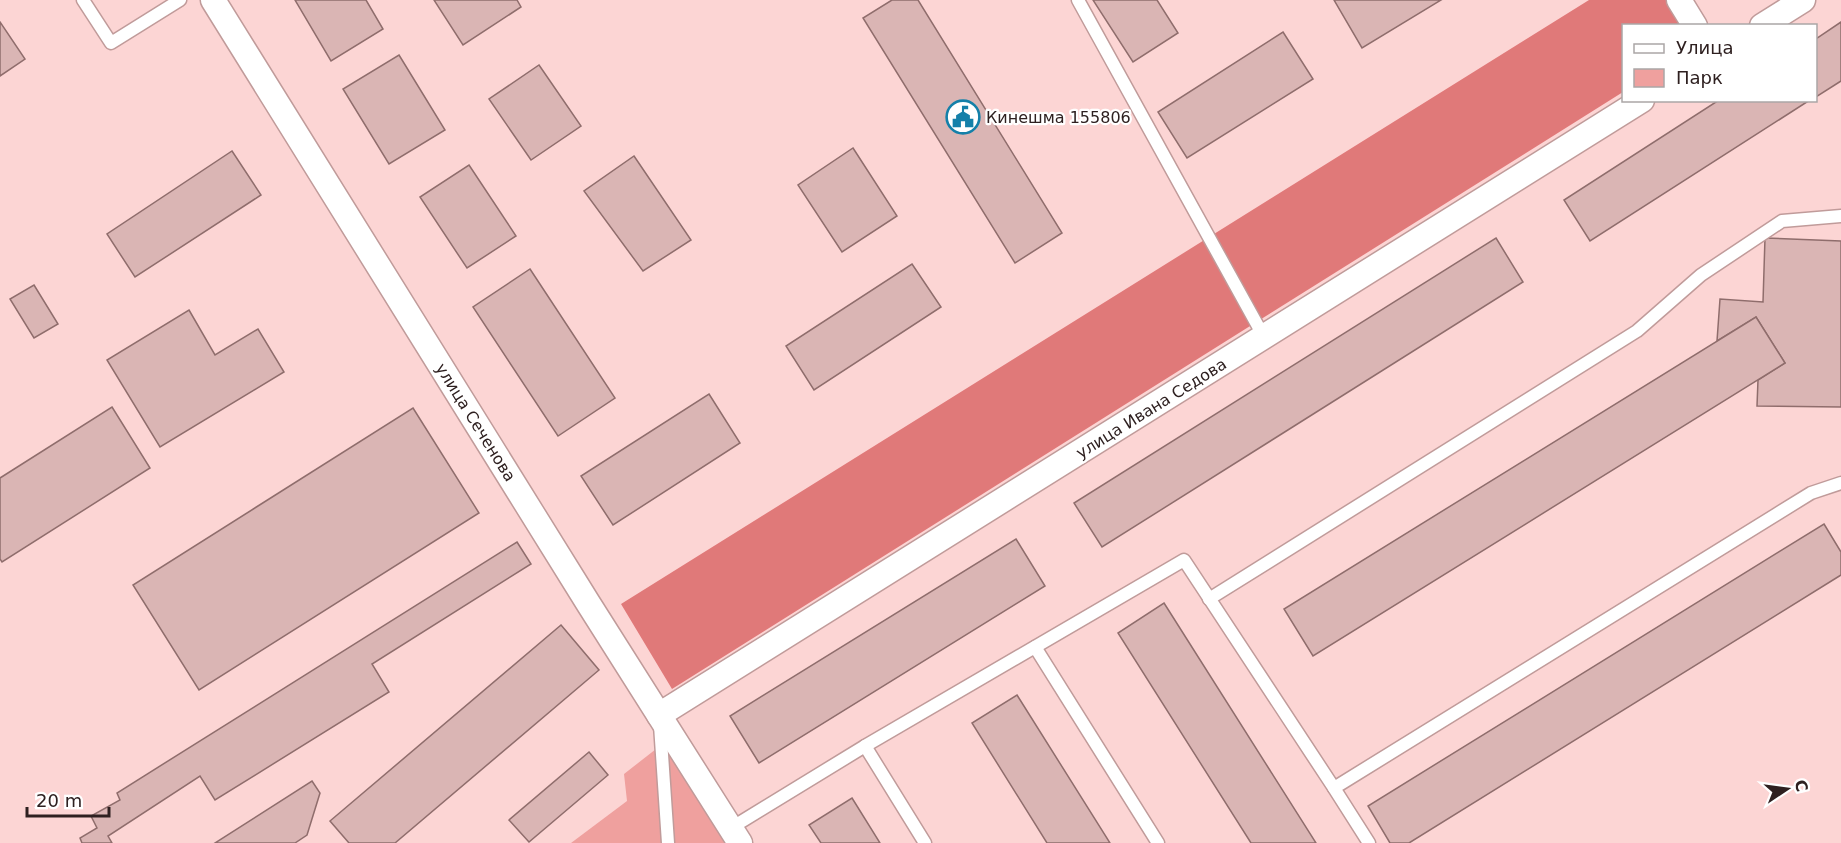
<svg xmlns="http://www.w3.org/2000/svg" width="1841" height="843" font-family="'DejaVu Sans',sans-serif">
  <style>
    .green { fill: #efa09e }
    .forest { fill: #e07979 }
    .building { fill: #dab5b4; stroke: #8f6d6c; stroke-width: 1.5 }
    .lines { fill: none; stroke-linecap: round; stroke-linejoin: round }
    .lane-casing { stroke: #c09b9a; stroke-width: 15 }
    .street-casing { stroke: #c09b9a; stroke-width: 27 }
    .lane { stroke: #fff; stroke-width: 12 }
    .street { stroke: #fff; stroke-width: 24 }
    .labels { text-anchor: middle; stroke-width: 4.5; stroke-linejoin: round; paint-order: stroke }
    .poi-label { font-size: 16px; fill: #2e2020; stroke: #fff; text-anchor: start }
    .street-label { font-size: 16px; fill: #2e2020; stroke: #fff }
  </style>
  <rect width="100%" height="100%" fill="#fcd5d4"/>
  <path class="green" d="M665 742 726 843H571L627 801 624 774Z"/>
  <path class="forest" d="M1589 0H1666L1681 25 1624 26 1623 92 672 689 621 604Z"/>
  <g class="building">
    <path d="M295 0H366L383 29 331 61Z"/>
    <path d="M434 0H517L521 7 463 45Z"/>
    <path d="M892 0H918L1062 233 1015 263 863 18Z"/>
    <path d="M1093 0H1157L1178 33 1133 62Z"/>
    <path d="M1334 0H1441L1362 48Z"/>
    <path d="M0 22 25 59 0 76Z"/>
    <path d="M1841 22V81L1816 97V39Z"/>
    <path d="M1283 32 1313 79 1187 158 1158 112Z"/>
    <path d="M399 55 445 130 389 164 343 89Z"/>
    <path d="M539 65 581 126 531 160 489 99Z"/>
    <path d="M1719 100H1810L1590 241 1564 200Z"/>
    <path d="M853 148 897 216 842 252 798 185Z"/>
    <path d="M232 151 261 195 135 277 107 234Z"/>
    <path d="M634 156 691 240 643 271 584 191Z"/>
    <path d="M469 165 516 236 467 268 420 197Z"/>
    <path d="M1496 238 1523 282 1102 547 1074 503Z"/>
    <path d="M1765 238 1841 241V407L1757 406 1758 380 1785 363 1756 317 1717 341 1720 299 1763 302Z"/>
    <path d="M912 264 941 307 814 390 786 346Z"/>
    <path d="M530 269 615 398 558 436 473 307Z"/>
    <path d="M34 285 58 324 34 338 10 299Z"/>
    <path d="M189 310 215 355 258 329 284 372 160 447 107 360Z"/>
    <path d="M1756 317 1785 363 1313 656 1284 609Z"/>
    <path d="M709 394 740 443 613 525 581 476Z"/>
    <path d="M112 407 150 468 2 562 0 559V478Z"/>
    <path d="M413 408 479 513 199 690 133 585Z"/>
    <path d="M1824 524 1841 552V575L1409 843H1390L1368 806Z"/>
    <path d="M1016 539 1045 586 759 763 730 716Z"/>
    <path d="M517 542 531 564 372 664 389 692 215 800 200 776 108 836 112 843H82L80 838 97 828 91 816 120 800 117 793Z"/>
    <path d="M1164 603 1316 843H1251L1118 633Z"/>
    <path d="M561 625 599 670 395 843H349L330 821Z"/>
    <path d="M1017 695 1110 843H1047L972 723Z"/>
    <path d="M589 752 608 775 529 842 509 820Z"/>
    <path d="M312 781 320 793 307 835 295 843H215Z"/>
    <path d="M852 798 880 843H821L809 825Z"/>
  </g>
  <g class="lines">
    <g class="lane-casing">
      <g id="lane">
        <path d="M83 0 111 43 180 0"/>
        <path d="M1078 0 1264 337"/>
        <path d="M1209 599 1637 331 1701 275 1782 221 1841 216"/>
        <path d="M1035 647 1158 843"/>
        <path d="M660 725 668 843"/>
        <path d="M865 746 1184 560 1334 788"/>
        <path d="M731 828 865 746 925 843"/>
        <path d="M1369 843 1334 788 1811 493 1841 483"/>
      </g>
    </g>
    <g class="street-casing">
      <g id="street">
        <path d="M213 0 588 603 740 843"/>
        <path d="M1679 0 1695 26"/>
        <path d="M1762 26 1803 0"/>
        <path d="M659 715 1642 100"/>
      </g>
    </g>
    <use href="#lane" class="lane"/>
    <use href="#street" class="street"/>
  </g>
  <defs>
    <g id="civic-ring" transform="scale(1.725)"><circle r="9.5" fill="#fff" stroke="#1480a9" stroke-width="1.5"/><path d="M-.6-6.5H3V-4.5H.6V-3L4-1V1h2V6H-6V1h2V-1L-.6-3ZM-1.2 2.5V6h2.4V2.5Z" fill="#1480a9"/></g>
  </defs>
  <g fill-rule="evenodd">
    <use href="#civic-ring" x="963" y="117"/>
  </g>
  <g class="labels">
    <g class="poi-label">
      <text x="986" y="123">Кинешма 155806</text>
    </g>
    <g class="street-label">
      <text transform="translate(1151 408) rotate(-32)" y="6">улица Ивана Седова</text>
      <text transform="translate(476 422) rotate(58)" y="6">улица Сеченова</text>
    </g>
  </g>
  <rect x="1622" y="24" width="195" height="78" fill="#ffffff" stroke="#aba6a6" stroke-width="1.5"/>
  <rect x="1634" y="44" width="30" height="9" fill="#ffffff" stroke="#aba6a6" stroke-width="1.5"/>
  <text x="1676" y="54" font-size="18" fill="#2e2020">Улица</text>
  <rect x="1634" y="69" width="30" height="18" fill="#efa09e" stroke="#aba6a6" stroke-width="1.5"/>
  <text x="1676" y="84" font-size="18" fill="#2e2020">Парк</text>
  <g transform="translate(1787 789) rotate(77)" stroke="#ffffff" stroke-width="4.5" paint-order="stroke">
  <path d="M0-4.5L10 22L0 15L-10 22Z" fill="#2e2020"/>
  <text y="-9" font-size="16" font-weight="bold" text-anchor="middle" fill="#2e2020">С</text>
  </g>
  <path d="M27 807v9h82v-9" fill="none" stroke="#2e2020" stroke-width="3"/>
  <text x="36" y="807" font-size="18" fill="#2e2020" stroke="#ffffff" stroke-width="4.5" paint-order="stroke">20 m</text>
</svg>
